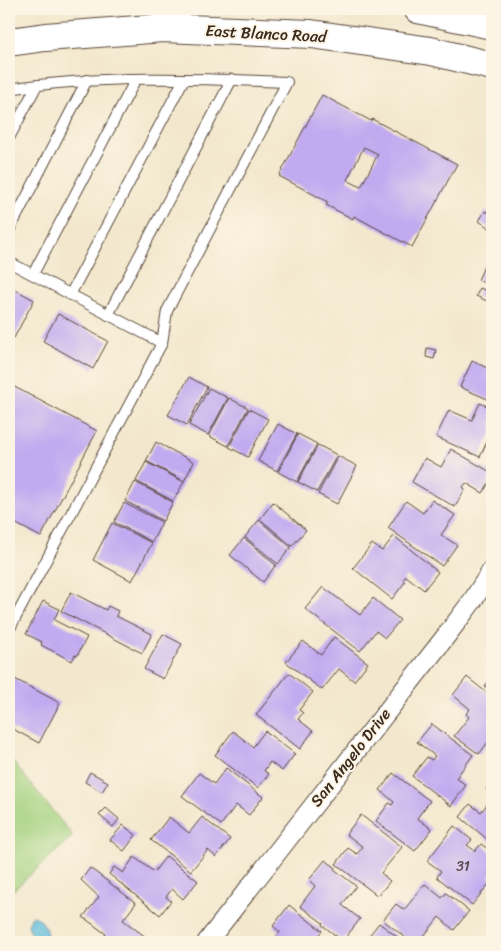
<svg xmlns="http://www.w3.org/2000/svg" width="501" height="951" font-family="Sriracha,sans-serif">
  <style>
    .green { fill: #a2d17f; stroke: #6e7e4e }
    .water { fill: #5fbcdd; stroke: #4d737e }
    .building { fill: #c0aaf0; fill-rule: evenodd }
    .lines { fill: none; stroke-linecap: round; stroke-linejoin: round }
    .service-casing { stroke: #574638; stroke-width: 12 }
    .minor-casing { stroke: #574638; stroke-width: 21 }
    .trunk-casing { stroke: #574638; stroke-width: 30 }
    .service { stroke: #fff; stroke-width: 10 }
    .minor { stroke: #fff; stroke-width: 19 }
    .trunk { stroke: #fff; stroke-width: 28 }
    .labels { text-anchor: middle; stroke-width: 4; stroke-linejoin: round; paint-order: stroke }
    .number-label { font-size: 14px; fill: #5c4a52 }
    .street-label { font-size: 16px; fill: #3b2a1e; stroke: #fcf5e5 }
  </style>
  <rect width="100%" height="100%" fill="#fcf5e5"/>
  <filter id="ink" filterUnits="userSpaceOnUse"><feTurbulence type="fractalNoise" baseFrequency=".02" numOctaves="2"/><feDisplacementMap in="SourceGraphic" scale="10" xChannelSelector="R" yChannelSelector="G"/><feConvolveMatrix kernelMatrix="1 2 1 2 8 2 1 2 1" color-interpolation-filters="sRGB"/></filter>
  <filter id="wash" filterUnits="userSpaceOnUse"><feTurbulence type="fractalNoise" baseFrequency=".0096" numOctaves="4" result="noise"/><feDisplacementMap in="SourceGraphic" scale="20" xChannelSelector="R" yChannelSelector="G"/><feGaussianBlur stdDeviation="1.12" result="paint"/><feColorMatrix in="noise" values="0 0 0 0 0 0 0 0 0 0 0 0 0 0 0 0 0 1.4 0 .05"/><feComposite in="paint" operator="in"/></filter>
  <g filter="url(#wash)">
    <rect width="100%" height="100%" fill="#f3e8cd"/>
    <path class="green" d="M9 757 73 836 9 894Z"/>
    <path class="water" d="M34 916C44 919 48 932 47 942H33L28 925 31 917Z"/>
    <g id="blocks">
      <g class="building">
        <path d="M322 95 371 121 372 119 457 164 412 247 354 216 353 219 326 205 328 202 279 176ZM364 147 378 154 361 187 347 180Z"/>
        <path d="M485 211 492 215V222L489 228 479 221Z"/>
        <path d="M485 264 492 267V286L478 280Z"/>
        <path d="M9 286 34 300 14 338 9 336Z"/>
        <path d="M480 288 491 293 487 301 476 296Z"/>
        <path d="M58 314 108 341 93 369 43 341Z"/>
        <path d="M427 348 436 350 434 359 426 357Z"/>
        <path d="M472 361 492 370V401L460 387Z"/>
        <path d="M189 377 207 387 187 425 168 415Z"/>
        <path d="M9 384 97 431 41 537 9 520Z"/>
        <path d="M209 388 228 398 208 435 189 425Z"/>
        <path d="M229 398 248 408 228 446 209 436Z"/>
        <path d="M480 403 492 408V433H491L480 457 436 437 449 410 472 420Z"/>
        <path d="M249 409 268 419 248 457 229 447Z"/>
        <path d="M278 424 297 434 277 471 258 461Z"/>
        <path d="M298 434 317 444 297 482 278 472Z"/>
        <path d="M156 442 194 462 184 481 146 461Z"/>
        <path d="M318 445 337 455 317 492 298 482Z"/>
        <path d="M451 449 492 473V477L483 493 466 483 463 487 465 489 455 507 412 482 425 458 441 467Z"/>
        <path d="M338 456 357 466 337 504 318 494Z"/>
        <path d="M146 462 184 482 173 501 136 481Z"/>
        <path d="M135 482 173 502 163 521 125 501Z"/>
        <path d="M432 500 455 515 441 535 457 545 442 566 388 528 406 501 423 513Z"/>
        <path d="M273 502 306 530 292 546 260 519Z"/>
        <path d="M124 503 162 522 152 542 114 522Z"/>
        <path d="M259 520 291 547 278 564 245 537Z"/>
        <path d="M112 523 152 543 132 581 93 560Z"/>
        <path d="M394 536 438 572 424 590 406 576 403 580 405 582 392 599 353 568 372 544 382 551Z"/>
        <path d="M244 538 276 565 263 582 230 555Z"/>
        <path d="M323 587 360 615 373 598 400 620 385 638 376 631 360 651 305 609Z"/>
        <path d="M71 592 106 610 108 606 118 611 116 616 152 634 142 653 61 611Z"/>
        <path d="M43 601 59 609 54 620 87 637 77 656 75 655 72 661 41 645 42 642 26 634Z"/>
        <path d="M163 634 182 644 163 679 144 669Z"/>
        <path d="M334 637 368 663 354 681 339 669 322 690 286 662 303 641 321 655Z"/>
        <path d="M289 673 313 692 299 710 303 713 298 719 313 731 300 749 256 715Z"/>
        <path d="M467 677 492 697V737L479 754 454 736 469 717 466 714 470 709 453 695Z"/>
        <path d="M492 677V692L485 686Z"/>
        <path d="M13 678 60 703 39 743 9 727V686Z"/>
        <path d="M432 724 473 755 456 778 466 785 451 806 412 776 427 757 432 760 435 756 417 742Z"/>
        <path d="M233 731 253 747 265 731 295 754 282 771 270 762 264 771 269 774 258 788 215 755Z"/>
        <path d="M226 768 263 797 249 815 236 805 221 825 182 796 199 773 214 784Z"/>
        <path d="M90 772 108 782 102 792 85 782Z"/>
        <path d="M393 773 430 801 417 818 432 829 415 851 376 821 389 803 392 805 394 802 380 790Z"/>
        <path d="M492 781V794L486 789Z"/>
        <path d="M492 798V843L460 817 470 804 481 812Z"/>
        <path d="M106 808 119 819 113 827 99 815Z"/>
        <path d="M361 815 402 847 381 873 390 881 378 896 336 864 348 848 357 854 363 847 346 834Z"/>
        <path d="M169 817 189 833 202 817 230 839 216 857 208 850 191 871 151 840Z"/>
        <path d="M123 825 136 835 124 851 110 840Z"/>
        <path d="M454 826 472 840 467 845 475 851 481 844 492 852V873L489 877 492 880 472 905 437 877 441 871 427 861Z"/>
        <path d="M166 856 198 881 183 899 172 889 166 897 171 901 160 915 109 874 114 867 123 873 134 857 154 872Z"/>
        <path d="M325 860 335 867 334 869 356 886 342 905 360 919 343 941 322 925 323 923 300 906 315 886 309 880Z"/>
        <path d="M90 868 136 903 123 920 150 940 148 942H110L103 937 106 934 83 917 99 897 81 880Z"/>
        <path d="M425 884 442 898 446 893 469 911 454 930 439 917 419 942H411L383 920 396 904 404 910Z"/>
        <path d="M289 905 322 931 313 942H272L280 932 273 926Z"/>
        <path d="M379 923 404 942H364Z"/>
      </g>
    </g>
  </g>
  <g filter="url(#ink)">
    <use href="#blocks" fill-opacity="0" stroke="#574638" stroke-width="1"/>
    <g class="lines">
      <g class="service-casing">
        <g id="service">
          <path d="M9 89C101 75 195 78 287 82L167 311 162 343 9 630"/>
          <path d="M9 138 37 85"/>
          <path d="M9 231 87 80"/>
          <path d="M9 262 162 343"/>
          <path d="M33 274 136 79"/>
          <path d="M70 295 184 79"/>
          <path d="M108 315 232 79"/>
        </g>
      </g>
      <g class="minor-casing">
        <path id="minor" d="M207 942 446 636 473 600 492 570"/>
      </g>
      <g class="trunk-casing">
        <g id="trunk">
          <path d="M418 9 492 25"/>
          <path d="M9 42 46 37 163 28 311 34 431 51 492 66"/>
        </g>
      </g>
      <use href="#service" class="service"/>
      <use href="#minor" class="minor"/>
      <use href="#trunk" class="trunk"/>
    </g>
  </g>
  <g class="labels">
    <g class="number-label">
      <text x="463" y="871">31</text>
    </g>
    <g class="street-label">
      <text transform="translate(266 33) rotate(3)" y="6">East Blanco Road</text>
      <text transform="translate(350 757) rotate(-52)" y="6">San Angelo Drive</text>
    </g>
  </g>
  <rect width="501" height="951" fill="none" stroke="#fcf5e5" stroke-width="30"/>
</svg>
